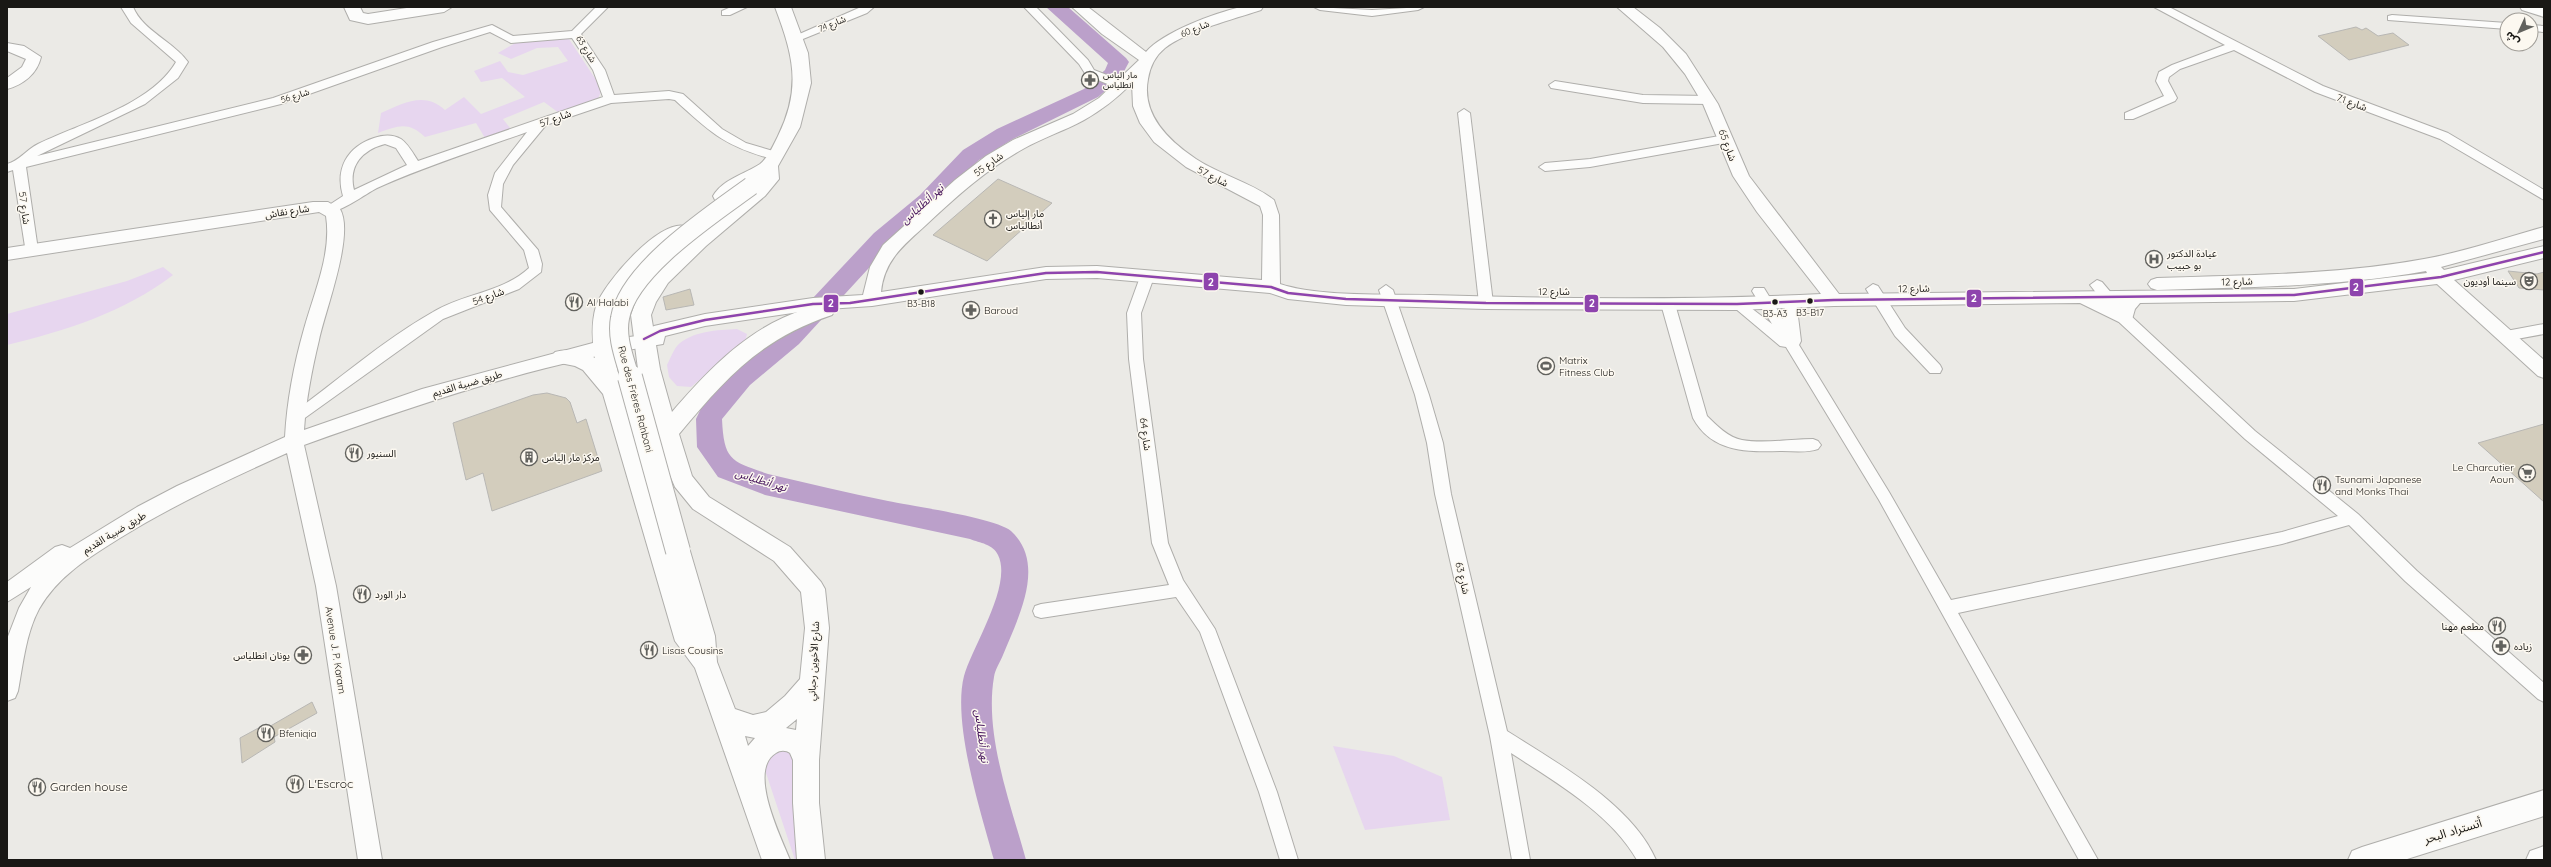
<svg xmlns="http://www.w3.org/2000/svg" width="2551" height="867" font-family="Quicksand,'Noto Sans Arabic',sans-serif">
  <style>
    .green { fill: #e7d6ef }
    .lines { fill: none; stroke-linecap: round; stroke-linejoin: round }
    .river { fill: #bba0ca; fill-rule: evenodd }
    .building { fill: #d3cdbd; stroke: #b8b7b4 }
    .minor-casing { stroke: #afaeab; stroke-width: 2 }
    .tertiary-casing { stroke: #afaeab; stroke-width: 2 }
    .secondary-casing { stroke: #afaeab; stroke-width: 2 }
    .trunk-casing { stroke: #afaeab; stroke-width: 2 }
    .motorway-casing { stroke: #afaeab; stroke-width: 2 }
    .minor { fill: #fcfcfb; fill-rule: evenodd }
    .tertiary { fill: #fcfcfb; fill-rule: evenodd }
    .secondary { fill: #fcfcfb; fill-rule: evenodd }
    .trunk { fill: #fcfcfb; fill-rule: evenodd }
    .motorway { fill: #fcfcfb; fill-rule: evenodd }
    .trunk-bridge-far1-casing { stroke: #afaeab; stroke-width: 20; stroke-linecap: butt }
    .trunk-bridge-casing { stroke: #afaeab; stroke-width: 26; stroke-linecap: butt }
    .trunk-bridge-far1 { stroke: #fcfcfb; stroke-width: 18 }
    .trunk-bridge { stroke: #fcfcfb; stroke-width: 24 }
    .bus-1-casing { stroke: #fcf8f0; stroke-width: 5 }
    .bus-1 { stroke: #8e44ad; stroke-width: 2.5 }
    .bus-dot { fill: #191815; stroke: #fcf8f0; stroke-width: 1.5 }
    .labels { text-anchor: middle; stroke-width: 3; stroke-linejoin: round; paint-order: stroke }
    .far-street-label { font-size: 9px; fill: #191815; stroke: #fcf8f0 }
    .far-poi-label { font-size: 9px; fill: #191815; stroke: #fcf8f0; text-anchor: start }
    .bus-label { font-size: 9px; fill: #191815; stroke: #fcf8f0 }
    .street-label { font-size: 10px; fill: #191815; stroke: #fcf8f0 }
    .poi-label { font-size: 10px; fill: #191815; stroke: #fcf8f0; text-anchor: start }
    .water-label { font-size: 11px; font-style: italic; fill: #400d57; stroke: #fcf8f0 }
    .near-poi-label { font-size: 12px; fill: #191815; stroke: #fcf8f0; text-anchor: start }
    .near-street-label { font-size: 12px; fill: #191815; stroke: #fcf8f0 }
    .line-badge { stroke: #fcf8f0; stroke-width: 1.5 }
    .badge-label { font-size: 11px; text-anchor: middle; font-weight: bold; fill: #fff }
  </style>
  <rect width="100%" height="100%" fill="#ebeae6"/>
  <g class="green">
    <path d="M569 39 602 89 598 99 559 113 544 102 503 119 514 133 488 143 476 123 425 137C408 121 398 126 378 133L381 113C403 103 425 91 445 110L464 97 481 114 525 97 502 78 481 82 474 71 500 61 508 72 523 75 568 61 558 47 537 48 511 59 498 53 517 42Z"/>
    <path d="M163 267 173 275C125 312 65 331 7 345V314L127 281Z"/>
    <path d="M737 329 747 334 745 342 691 387 677 386 669 377 667 365C670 359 673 351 677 346 691 331 718 330 737 329Z"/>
    <path d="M1333 746 1394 756 1442 777 1450 820 1365 830Z"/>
    <path d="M782 750 790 752 795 763 806 860H795L765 770 768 756Z"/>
  </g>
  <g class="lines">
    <path class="river" d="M1046 7H1068L1126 58 1129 62 1121 77 1098 97 1013 139 979 160 936 205 890 245 799 344 750 385 722 419C724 461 731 461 768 474 808 483 848 493 888 501 912 506 996 518 1011 531 1047 564 1018 618 1003 655 1000 662 995 670 994 677 984 735 1011 805 1026 860H994C981 813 952 723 964 676 972 647 1013 585 998 555 993 544 980 543 970 539L765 495 718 477 697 447 696 419 704 402 732 371 781 332 874 233 920 195 963 150 997 129 1084 89 1105 70 1108 63Z"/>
  </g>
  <g class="building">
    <path d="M2356 27 2362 30 2366 28 2378 36 2393 33 2409 45 2349 60 2318 36Z"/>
    <path d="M998 179 1052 203 987 261 933 235Z"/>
    <path d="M2508 271 2537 274 2544 272V290L2519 288Z"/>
    <path d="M690 289 694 305 666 310 663 297Z"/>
    <path d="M547 393 566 398 570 402 577 423 586 419 602 471 492 511 483 473 466 480 453 423 533 395Z"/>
    <path d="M2544 424V502L2478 443Z"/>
    <path d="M312 702 317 713 274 737 275 742 242 763 240 738 264 725 267 728Z"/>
  </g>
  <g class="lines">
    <g class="minor-casing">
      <g id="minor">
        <path d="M121 7H133C143 31 173 41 188 62L178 78 145 104 37 156 273 98 433 42 492 25 513 36 572 31 596 7H608L581 34 605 70 614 95 669 91 683 94 722 129 746 143 780 153 782 156 776 160C726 147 712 134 675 100L669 99 611 103 546 125 513 165 503 184 501 207 538 250 542 264 541 272 519 289 443 319 295 425 290 423 288 419 290 415C337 381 382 341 433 312 464 293 502 293 529 268L524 250 490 210 488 195 495 173 527 132C477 150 426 166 377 188 365 194 338 215 325 212L323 209 343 196C335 169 347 147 374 138 383 135 392 134 401 139 408 144 413 153 418 161L603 97 593 70 572 38 511 43 490 32 442 47 281 104 26 167 38 250 31 255 26 253 13 170 7 172V164C19 161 26 150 38 144 81 123 151 105 176 62L131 23ZM385 144 396 148 407 165 354 190C348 166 362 150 385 144Z"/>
        <path d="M731 7H747L730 15H722V11Z"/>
        <path d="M861 7H874L867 13 798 41H790L788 39Z"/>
        <path d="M1024 7H1036L1088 60 1094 70 1125 82V88H1117L1086 75 1079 64Z"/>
        <path d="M1314 7 1372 10 1424 7 1418 10 1372 16 1320 10Z"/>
        <path d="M2154 7H2169L2323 86 2448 133 2544 190V200L2440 139 2315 92 2234 50 2180 69 2169 77 2168 81 2177 98 2175 101 2133 119H2125V113L2164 96 2156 81 2159 72 2172 65 2225 45Z"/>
        <path d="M2392 15 2507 23V29L2388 20V16Z"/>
        <path d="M2531 25 2544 26V32L2531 31Z"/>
        <path d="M1555 81 1643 95 1709 96 1715 100 1709 104 1643 103 1551 88 1549 85Z"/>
        <path d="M1464 109 1470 113 1493 303 1486 308 1479 303 1458 113Z"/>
        <path d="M1725 135 1729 136 1731 139 1729 142 1590 167 1545 171 1539 167 1545 163 1590 159Z"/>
        <path d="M1147 272 1154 277 1141 313 1143 359 1168 543 1183 580 1215 629 1277 792 1298 860H1280L1259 792 1200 632 1176 597 1041 618 1035 616 1033 611 1035 606 1041 604 1169 585 1152 543 1129 359 1127 313 1140 277Z"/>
        <path d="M2097 280 2102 282 2130 315 2255 431 2358 514 2417 571 2544 683V702L2538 699 2405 581 2349 525 2282 544 1958 613 2098 860H2079L1879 500 1786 347 1780 346 1730 304 1737 299 1742 301 1772 324 1752 291 1754 288H1764L1783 319 1786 300H1796L1801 341 1799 345 1889 492 1951 600 2282 532 2338 516 2245 439 2120 323 2090 285Z"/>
        <path d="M1873 284 1878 286 1905 328 1940 365 1942 369 1940 373H1930L1895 336 1866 289Z"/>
        <path d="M1386 285 1393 290 1429 395 1443 443 1451 494 1507 731C1557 763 1632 804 1656 860H1637C1610 813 1555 782 1511 753L1530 860H1512L1490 736 1435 494 1427 443 1415 395 1379 290Z"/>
        <path d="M1668 299 1675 304 1707 416C1716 425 1729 438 1742 440 1764 444 1790 439 1813 439L1818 441 1821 445 1818 449C1807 453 1794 451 1782 451 1748 452 1712 453 1693 418L1661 304Z"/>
        <path d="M2544 324V334L2506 341 2499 336 2506 331Z"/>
      </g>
    </g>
    <g class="tertiary-casing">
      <g id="tertiary">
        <path d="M1072 7H1088L1146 52C1163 32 1215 13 1241 7 1248 6 1256 7 1263 7L1261 10C1234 19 1187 31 1165 48 1155 56 1150 67 1148 79 1141 115 1169 141 1196 159 1220 175 1251 182 1274 200L1279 215 1280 284C1319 297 1388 294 1430 295 1560 299 1691 300 1821 294L1757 212 1733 176 1703 104 1685 74 1663 47 1617 7H1633L1660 28 1686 54 1718 104 1749 176 1839 294 2294 289 2427 273 2426 271C2337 287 2247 287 2157 290L2151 288 2148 284 2151 280 2157 278C2246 275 2336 275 2424 259 2464 252 2504 238 2544 227V239L2441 267 2444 270 2544 246V258L2454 280 2544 360V378L2538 376 2437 284 2294 301 2140 303 2135 309 2131 323 2125 325 2080 303 1834 306 1737 310 1486 309 1346 305 1288 299 1270 293 1097 278 1046 279 872 306 813 310 705 326 665 336 663 344 657 345C536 364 419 404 304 445L336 586 382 860H358L316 586 287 453C230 479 173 505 120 538 88 558 58 576 39 609 26 633 23 664 18 691L15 698 7 701V639L19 608 31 587 7 602V582L55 547 62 545 70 548 137 507 177 486 285 437C287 401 294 364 304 329 314 293 332 253 326 216L319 212 7 260V248L313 202H328L340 209C355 234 325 311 319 340 312 369 306 400 304 430L422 389 604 340 637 336 654 326 705 314 813 298 863 295 870 267 883 245 955 180 986 156 1013 140 1073 114 1099 98 1139 60 1102 34ZM1132 83 1133 106 1140 123 1154 142 1186 167 1260 206 1263 215 1262 280 1097 266 1046 267 881 292C884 260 904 245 927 224 957 196 987 169 1023 149 1042 138 1064 131 1084 120 1102 110 1117 98 1132 83ZM2109 303H2120L2117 307Z"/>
        <path d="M7 43 24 46 41 57C37 74 23 85 7 89V78L22 67 26 59 7 51Z"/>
      </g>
    </g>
    <g class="secondary-casing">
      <path id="secondary" d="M2520 7H2544V17L2522 10Z"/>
    </g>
    <g class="trunk-casing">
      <g id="trunk">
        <path d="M344 7H360L363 13 368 14 413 7H452L444 12 368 24 350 20Z"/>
        <path d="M775 7H791L808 53 811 83 800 127 778 166 779 179 765 196 706 246 668 283 656 302 651 315 660 369 672 412C709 369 750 326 806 309 815 306 823 302 832 305L835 310 832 315C760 339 726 378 679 434L692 476 709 497 790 547 821 582 825 589 829 628 819 760V803L825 860H797L793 803V760L790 753C786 750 780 750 776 753 747 770 781 837 790 860H762L695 668 675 641 603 394 583 370 575 366 555 362 551 357 555 352C568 348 583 351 595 358 592 340 591 324 596 306 604 283 659 219 685 226L688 231 685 236C660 254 630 274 618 304 601 344 629 406 641 445 651 478 661 511 671 544L678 541 686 544 690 551 715 636 717 662 735 709 753 715 766 712 785 696 800 679 805 628 801 592 774 561 693 509 675 487 665 464 638 369 631 315 636 301 654 273 692 236 756 182C741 183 734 205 715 200L713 196C723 179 745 174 760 164 768 158 774 144 778 136 802 87 793 55 775 7ZM797 719 796 730 786 728ZM745 736 755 738 748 746Z"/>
      </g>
    </g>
    <g class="motorway-casing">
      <g id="motorway">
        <path d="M2544 790V816L2404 860H2348L2352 851 2362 847Z"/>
        <path d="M2544 846V860H2526L2530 851Z"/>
      </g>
    </g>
    <use href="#minor" class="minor"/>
    <use href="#tertiary" class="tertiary"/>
    <use href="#secondary" class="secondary"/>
    <use href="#trunk" class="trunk"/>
    <use href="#motorway" class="motorway"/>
    <g class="trunk-bridge-far1-casing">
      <path id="trunk-bridge-far1" d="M630 378C625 359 616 338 620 318 628 269 713 214 751 186"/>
    </g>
    <g class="trunk-bridge-casing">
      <path id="trunk-bridge" d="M630 377 678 551"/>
    </g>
    <use href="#trunk-bridge-far1" class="trunk-bridge-far1"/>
    <use href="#trunk-bridge" class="trunk-bridge"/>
    <g class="bus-1-casing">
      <path id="bus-1" d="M644 339 660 331 705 320 813 304 850 303 1046 273 1097 272 1271 287 1288 293 1346 299 1486 303 1737 304 1834 300 2294 295 2441 277 2544 252"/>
    </g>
    <use href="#bus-1" class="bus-1"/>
  </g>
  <defs>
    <g id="pharmacy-ring" transform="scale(0.9)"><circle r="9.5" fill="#fcf8f0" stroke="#62625e" stroke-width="1.5"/><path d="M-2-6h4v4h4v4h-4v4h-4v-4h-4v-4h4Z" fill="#62625e"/></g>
    <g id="church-ring" transform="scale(0.9)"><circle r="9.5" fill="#fcf8f0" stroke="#62625e" stroke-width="1.5"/><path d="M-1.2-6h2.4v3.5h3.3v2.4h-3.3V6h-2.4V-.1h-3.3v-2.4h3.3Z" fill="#62625e"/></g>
    <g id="hospital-ring" transform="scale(0.9)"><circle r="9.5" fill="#fcf8f0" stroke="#62625e" stroke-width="1.5"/><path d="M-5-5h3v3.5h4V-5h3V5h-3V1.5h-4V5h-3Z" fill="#62625e"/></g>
    <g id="theatre-ring" transform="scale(0.9)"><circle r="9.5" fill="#fcf8f0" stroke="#62625e" stroke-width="1.5"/><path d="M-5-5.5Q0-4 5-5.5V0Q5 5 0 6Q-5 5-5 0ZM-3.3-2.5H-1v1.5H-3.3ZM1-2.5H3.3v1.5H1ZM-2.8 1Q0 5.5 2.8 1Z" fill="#62625e"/></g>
    <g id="restaurant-ring" transform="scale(0.9)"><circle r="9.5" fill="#fcf8f0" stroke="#62625e" stroke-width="1.5"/><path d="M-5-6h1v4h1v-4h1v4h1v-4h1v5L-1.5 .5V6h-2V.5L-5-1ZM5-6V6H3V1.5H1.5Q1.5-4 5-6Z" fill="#62625e"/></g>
    <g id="stadium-ring" transform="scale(0.9)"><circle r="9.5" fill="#fcf8f0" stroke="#62625e" stroke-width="1.5"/><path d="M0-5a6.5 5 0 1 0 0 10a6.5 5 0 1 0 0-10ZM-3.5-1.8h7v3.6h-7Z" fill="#62625e"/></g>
    <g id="building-ring" transform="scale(0.9)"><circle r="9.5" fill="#fcf8f0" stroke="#62625e" stroke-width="1.5"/><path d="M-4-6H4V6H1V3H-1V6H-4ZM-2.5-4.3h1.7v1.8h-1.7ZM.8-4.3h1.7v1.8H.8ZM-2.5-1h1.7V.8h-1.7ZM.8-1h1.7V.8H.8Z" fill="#62625e"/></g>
    <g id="supermarket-ring" transform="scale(0.9)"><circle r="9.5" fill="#fcf8f0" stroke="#62625e" stroke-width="1.5"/><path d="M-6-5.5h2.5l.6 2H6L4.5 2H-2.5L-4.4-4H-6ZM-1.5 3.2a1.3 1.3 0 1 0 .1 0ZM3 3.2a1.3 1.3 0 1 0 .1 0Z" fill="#62625e"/></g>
  </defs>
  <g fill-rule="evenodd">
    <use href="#pharmacy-ring" x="1090" y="80"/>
    <use href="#church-ring" x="993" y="219"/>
    <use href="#hospital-ring" x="2154" y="259"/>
    <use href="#theatre-ring" x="2529" y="281"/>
    <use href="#restaurant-ring" x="574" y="302"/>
    <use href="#pharmacy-ring" x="971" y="310"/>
    <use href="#stadium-ring" x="1546" y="366"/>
    <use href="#restaurant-ring" x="354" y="453"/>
    <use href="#building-ring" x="529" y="457"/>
    <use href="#supermarket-ring" x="2527" y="473"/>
    <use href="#restaurant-ring" x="2322" y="485"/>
    <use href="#restaurant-ring" x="362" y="594"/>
    <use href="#restaurant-ring" x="2497" y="626"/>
    <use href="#pharmacy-ring" x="2501" y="646"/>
    <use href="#restaurant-ring" x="649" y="650"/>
    <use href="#pharmacy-ring" x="303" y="655"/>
    <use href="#restaurant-ring" x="266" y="733"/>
    <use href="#restaurant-ring" x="295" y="784"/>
    <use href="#restaurant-ring" x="37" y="787"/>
  </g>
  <g class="bus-dot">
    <circle cx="921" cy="292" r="3.5"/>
    <circle cx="1810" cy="301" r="3.5"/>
    <circle cx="1775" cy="302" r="3.5"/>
  </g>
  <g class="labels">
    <g class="far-street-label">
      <text transform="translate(832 24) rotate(-22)" y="3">شارع 74</text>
      <text transform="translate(1195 29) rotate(-22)" y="3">شارع 60</text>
      <text transform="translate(586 49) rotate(59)" y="3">شارع 63</text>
      <text transform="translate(295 96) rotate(-17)" y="3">شارع 56</text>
    </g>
    <g class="far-poi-label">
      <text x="1103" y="78">مار الياس<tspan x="1103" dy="10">انطلياس</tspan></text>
    </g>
    <g class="bus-label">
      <text x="921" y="307">B3-B18</text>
      <text x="1810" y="316">B3-B17</text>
      <text x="1775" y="317">B3-A3</text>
    </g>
    <g class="street-label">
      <text transform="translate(2352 102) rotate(20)" y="4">شارع 71</text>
      <text transform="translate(555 118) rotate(-20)" y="4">شارع 57</text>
      <text transform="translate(1728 145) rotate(70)" y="4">شارع 65</text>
      <text transform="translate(988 164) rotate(-36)" y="4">شارع 55</text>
      <text transform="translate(1213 176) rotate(27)" y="4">شارع 57</text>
      <text transform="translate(25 208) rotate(82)" y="4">شارع 57</text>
      <text transform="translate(287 211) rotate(-9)" y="4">شارع نقاش</text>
      <text transform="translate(2237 281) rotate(-2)" y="4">شارع 12</text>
      <text transform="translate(1914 288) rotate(-1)" y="4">شارع 12</text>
      <text x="1554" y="295">شارع 12</text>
      <text transform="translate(488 296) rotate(-20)" y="4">شارع 54</text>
      <text transform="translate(467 383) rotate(-16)" y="4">طريق ضبية القديم</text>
      <text transform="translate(636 399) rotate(75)" y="4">Rue des Frères Rahbani</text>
      <text transform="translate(1146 434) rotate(82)" y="4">شارع 64</text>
      <text transform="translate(114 532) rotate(-31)" y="4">طريق ضبية القديم</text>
      <text transform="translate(1463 578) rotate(76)" y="4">شارع 63</text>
      <text transform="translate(336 650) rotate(81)" y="4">Avenue J. P. Karam</text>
      <text transform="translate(813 661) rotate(-87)" y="4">شارع الأخوين رحباني</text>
    </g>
    <g class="poi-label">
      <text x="1006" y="217">مار إلياس<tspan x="1006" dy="12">أنطالياس</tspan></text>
      <text x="2167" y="257">عيادة الدكتور<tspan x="2167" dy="12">بو حبيب</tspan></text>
      <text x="2516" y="285" text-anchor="end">سينما أوديون</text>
      <text x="587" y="306">Al Halabi</text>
      <text x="984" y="314">Baroud</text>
      <text x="1559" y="364">Matrix<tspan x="1559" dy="12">Fitness Club</tspan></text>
      <text x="367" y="457">السنيور</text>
      <text x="542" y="461">مركز مار إلياس</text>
      <text x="2514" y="471" text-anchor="end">Le Charcutier<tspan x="2514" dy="12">Aoun</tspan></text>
      <text x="2335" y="483">Tsunami Japanese<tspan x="2335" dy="12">and Monks Thai</tspan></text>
      <text x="375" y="598">دار الورد</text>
      <text x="2484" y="630" text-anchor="end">مطعم مهنا</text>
      <text x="2514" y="650">زياده</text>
      <text x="662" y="654">Lisas Cousins</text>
      <text x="290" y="659" text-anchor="end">يونان انطلياس</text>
      <text x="279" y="737">Bfeniqia</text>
    </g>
    <g class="water-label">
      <text transform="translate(922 204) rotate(-42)" y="4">نهر أنطلياس</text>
      <text transform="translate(761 480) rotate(17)" y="4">نهر أنطلياس</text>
      <text transform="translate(982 736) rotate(83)" y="4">نهر أنطلياس</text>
    </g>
    <g class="near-poi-label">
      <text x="308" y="788">L'Escroc</text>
      <text x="50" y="791">Garden house</text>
    </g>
    <g class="near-street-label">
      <text transform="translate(2453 831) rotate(-17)" y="4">أتستراد البحر</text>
    </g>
  </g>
  <g class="line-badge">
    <rect x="1203" y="272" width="16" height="19" rx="4" fill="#8e44ad"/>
    <rect x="2349" y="278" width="15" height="19" rx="4" fill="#8e44ad"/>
    <rect x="1966" y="289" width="16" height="19" rx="4" fill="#8e44ad"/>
    <rect x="1584" y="294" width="15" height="19" rx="4" fill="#8e44ad"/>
    <rect x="823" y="294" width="16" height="19" rx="4" fill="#8e44ad"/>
  </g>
  <g class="badge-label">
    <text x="1211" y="286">2</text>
    <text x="2356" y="291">2</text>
    <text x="1974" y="302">2</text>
    <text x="1592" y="307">2</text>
    <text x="831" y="307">2</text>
  </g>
  <rect width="2551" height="867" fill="none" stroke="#191815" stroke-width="16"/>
  <g transform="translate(2519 32) rotate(226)"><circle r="19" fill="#fcf8f0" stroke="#a19e98"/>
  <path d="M0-3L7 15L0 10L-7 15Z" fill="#62625e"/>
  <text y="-6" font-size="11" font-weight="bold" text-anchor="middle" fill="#191815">ش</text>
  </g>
</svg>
